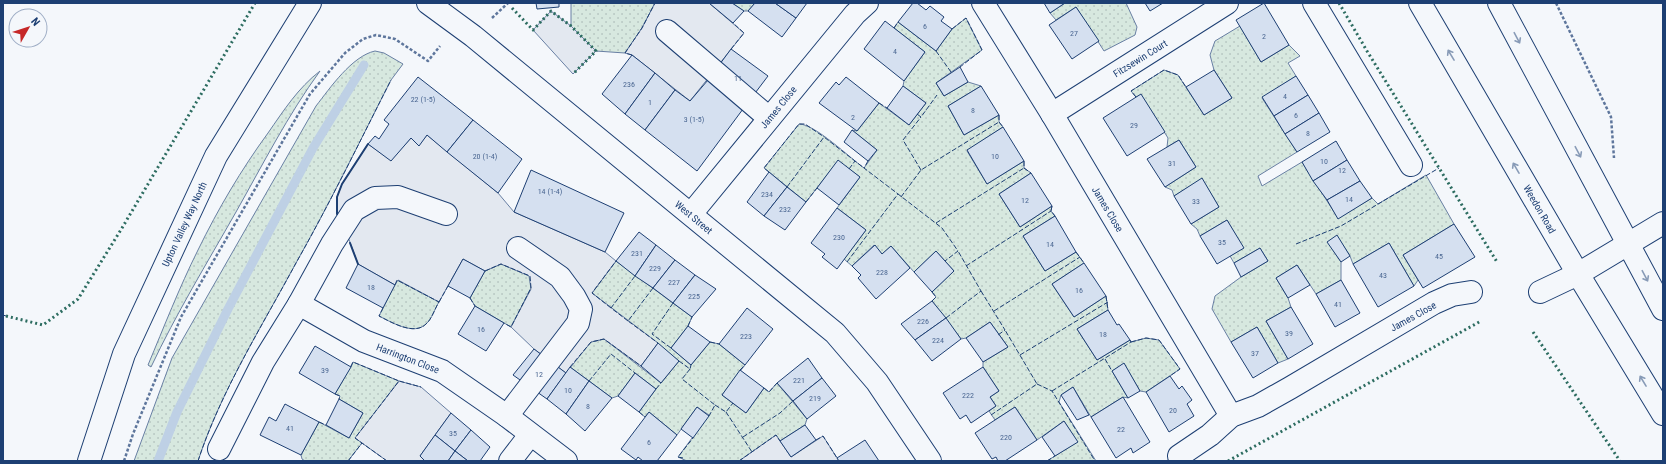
<svg xmlns="http://www.w3.org/2000/svg" width="1666" height="464" font-family="'Roboto Condensed',sans-serif">
  <style>
    .green { fill: url(#green-dots); stroke: #687fa3 }
    .parking { fill: #e3e8f0; stroke: #687fa3 }
    .lines { fill: none; stroke-linecap: round; stroke-linejoin: round }
    .stream { stroke: #bed0e5; stroke-width: 9 }
    .building { fill: #d5e0f0; stroke: #1d3f73 }
    .minor-casing { stroke: #1d3f73; stroke-width: 24 }
    .highway-casing { stroke: #1d3f73; stroke-width: 24 }
    .path { stroke: #5e769c; stroke-width: 2.5; stroke-dasharray: 3 2; stroke-linecap: butt }
    .minor { stroke: #f4f7fb; stroke-width: 22 }
    .highway { stroke: #f4f7fb; stroke-width: 22 }
    .hedge { stroke: #2c6c60; stroke-width: 3; stroke-dasharray: 2 3; stroke-linecap: butt }
    .fence { stroke: #1d3f73; stroke-width: 1; stroke-dasharray: 5 2; stroke-linecap: butt }
    .wall { stroke: #1d3f73; stroke-width: 2 }
    .oneway { stroke: #889bb7 }
    .labels { text-anchor: middle; stroke-width: 3; stroke-linejoin: round; paint-order: stroke }
    .number-label { font-size: 8px; fill: #4b6792 }
    .street-label { font-size: 10px; fill: #1d3f73; stroke: #f4f7fb }
  </style>
  <defs>
    <pattern id="green-dots" width="8" height="8" patternUnits="userSpaceOnUse"><rect width="8" height="8" fill="#d7e8df"/><path d="M2 2h.1M6 6h.1" fill="none" stroke="#b8c8c3" stroke-width="1.8" stroke-linecap="round"/></pattern>
  </defs>
  <rect width="100%" height="100%" fill="#f4f7fb"/>
  <g class="green">
    <path d="M571 3H655L642 28 625 53 596 51 571 26Z"/>
    <path d="M732 3H755L748 11H744Z"/>
    <path d="M1065 3H1126L1137 27 1135 35 1104 51 1076 7 1056 20 1050 13Z"/>
    <path d="M966 18 982 50 936 83 944 96 968 82 981 86 948 106 964 135 999 115V122L1003 127 967 151 987 184 1024 161V168L1031 173 999 194 1020 227 1052 206 1051 211 1055 216 1023 236 1045 271 1076 252 1084 263 1052 284 1074 317 1106 296 1108 310 1077 329 1097 360 1130 340 1131 342 1146 338 1159 340 1180 369 1146 392 1140 391 1124 364 1112 371 1128 398 1123 397 1091 417 1073 387 1061 395 1059 402 1096 461H1047L1077 442 1064 421 1037 440 1015 407 995 420 989 411 996 406 990 397 999 391 983 367V362L1008 347 990 322 966 338 961 339 932 301 936 297 932 292 954 271 936 251 914 272 891 246 882 254 874 245 852 266 844 259 866 230 837 208 860 177 838 161 806 202 764 168 799 124C815 124 850 158 864 168L877 150 852 130 857 131 879 103 909 125 926 103 903 86 904 81 925 52 894 28 898 22 936 51 952 29Z"/>
    <path d="M1240 26 1261 62 1289 45 1300 56 1288 63 1296 76 1262 98 1297 152 1258 176 1262 186 1302 162 1338 218 1372 198 1378 204 1426 175 1454 224 1403 255 1418 280 1414 286 1389 243 1353 264 1350 256 1337 236 1328 242 1341 262V280L1316 294 1297 265 1276 278 1288 298 1291 307 1266 321 1288 359 1278 363 1257 327 1231 342 1212 309 1215 296 1241 277 1268 261 1260 248 1234 263 1230 256 1243 248 1227 220 1200 236 1197 229 1191 224 1219 207 1202 179 1174 196 1172 190 1165 187 1196 167 1179 140 1167 147 1168 138 1141 95 1136 97 1131 91 1164 70 1178 75 1204 115 1232 98 1214 70 1210 55 1215 41Z"/>
    <path d="M375 51 384 53 403 64 391 80C360 141 330 203 296 263 261 328 221 391 198 461H134L172 358 316 106C330 88 352 56 375 51Z"/>
    <path d="M320 71C288 115 263 164 236 212 207 263 176 314 151 367L148 365C164 327 179 288 198 250 218 209 241 170 268 133 284 110 298 88 320 71Z"/>
    <path d="M616 261 692 317 688 326 671 348 691 365 710 342 719 344 745 365 722 395 746 413 764 388 769 392 777 383 807 419 805 425 780 441 776 435 739 461H687L678 457 709 415 697 407 677 435 649 412 645 417 639 412 656 389 635 373 618 396 612 398 570 367 591 342 604 339 661 383 679 361 592 293Z"/>
    <path d="M501 264 530 276 531 288 511 327 475 306 470 298 485 271Z"/>
    <path d="M397 280 439 302C435 308 432 319 426 324 414 336 391 322 379 316Z"/>
    <path d="M353 362 399 381 356 438 362 443 348 461H305L302 459 301 455 319 422 349 438 363 413 339 399 340 396 335 394Z"/>
  </g>
  <g class="parking">
    <path d="M655 3H709L744 33 690 101 632 55 625 53 642 28Z"/>
    <path d="M551 11 571 26 596 51 573 74 533 30Z"/>
    <path d="M427 135 498 193 514 212 605 252 616 261 592 293 658 343 641 366 604 339 591 342 566 373 534 349 511 327 531 289 529 276 501 264 485 271 463 259 439 302 398 280 395 285 358 264 350 242 337 214V197L342 184 368 144 391 160 411 138 419 145Z"/>
    <path d="M399 381 421 387 451 413 420 456 425 461H387L355 438Z"/>
    <path d="M776 435 791 457 823 436 839 461H739Z"/>
  </g>
  <g class="lines">
    <path class="stream" d="M158 461 177 412 228 309 313 148 364 65"/>
  </g>
  <g class="building">
    <path d="M536 3H559V7L537 9Z"/>
    <path d="M709 3H732L744 11 733 23Z"/>
    <path d="M755 3H775L796 18 782 37 748 11Z"/>
    <path d="M775 3H807L796 18Z"/>
    <path d="M913 3H917L926 10 930 6 944 17 941 21 952 29 936 51 898 22Z"/>
    <path d="M1044 3H1065L1050 13Z"/>
    <path d="M1145 3H1163L1150 11Z"/>
    <path d="M1264 3 1289 45 1261 62 1236 20Z"/>
    <path d="M1076 7 1099 41 1072 59 1049 25Z"/>
    <path d="M885 21 925 52 904 81 864 49Z"/>
    <path d="M731 49 768 76 743 109 708 80Z"/>
    <path d="M632 55 655 73 625 114 602 94Z"/>
    <path d="M960 67 968 82 944 96 936 83Z"/>
    <path d="M1214 70 1232 98 1204 115 1186 87Z"/>
    <path d="M655 73 675 90 645 130 625 114Z"/>
    <path d="M1296 76 1308 95 1274 116 1262 97Z"/>
    <path d="M418 77 473 120 447 152 427 135 419 146 411 138 391 161 368 144 375 136 379 139 389 124 384 120Z"/>
    <path d="M846 77 879 103 857 131 819 103 836 82 839 85Z"/>
    <path d="M708 80 743 109 697 171 645 130 675 90 690 101Z"/>
    <path d="M903 86 926 103 909 125 887 108Z"/>
    <path d="M981 86 999 115 964 135 948 106Z"/>
    <path d="M1141 94 1165 132 1127 156 1103 118Z"/>
    <path d="M1308 95 1319 113 1285 134 1274 116Z"/>
    <path d="M1319 113 1330 132 1297 152 1285 134Z"/>
    <path d="M473 120 522 159 498 193 447 152Z"/>
    <path d="M1003 127 1024 161 987 184 967 150Z"/>
    <path d="M852 130 877 150 868 161 844 142Z"/>
    <path d="M1179 140 1196 167 1165 187 1147 159Z"/>
    <path d="M1336 141 1347 160 1313 181 1302 162Z"/>
    <path d="M838 160 860 177 839 205 817 188Z"/>
    <path d="M1347 160 1360 181 1327 200 1313 181Z"/>
    <path d="M531 170 624 213 605 252 514 212Z"/>
    <path d="M769 172 787 187 764 216 747 202Z"/>
    <path d="M1031 173 1052 206 1020 227 999 194Z"/>
    <path d="M1202 178 1219 207 1191 224 1174 196Z"/>
    <path d="M1360 181 1372 198 1338 219 1327 200Z"/>
    <path d="M787 187 806 202 785 230 764 216Z"/>
    <path d="M837 208 866 230 837 269 822 257 825 254 811 243Z"/>
    <path d="M1055 216 1076 252 1045 271 1023 236Z"/>
    <path d="M1227 220 1244 248 1217 264 1200 236Z"/>
    <path d="M1454 224 1475 257 1423 288 1403 255Z"/>
    <path d="M639 232 656 245 635 276 616 261Z"/>
    <path d="M1337 235 1350 256 1341 262 1327 242Z"/>
    <path d="M1389 243 1414 286 1378 307 1353 264Z"/>
    <path d="M656 245 675 260 653 288 635 276Z"/>
    <path d="M875 245 882 254 891 246 910 268 876 299 858 278 861 275 852 266Z"/>
    <path d="M1260 248 1268 261 1241 277 1234 263Z"/>
    <path d="M936 251 954 271 932 292 914 272Z"/>
    <path d="M463 259 485 271 470 298 448 286Z"/>
    <path d="M675 260 695 275 673 303 653 288Z"/>
    <path d="M1084 263 1106 296 1074 317 1052 284Z"/>
    <path d="M358 264 395 285 383 308 346 288Z"/>
    <path d="M1297 265 1310 285 1288 298 1276 278Z"/>
    <path d="M695 275 716 289 692 317 673 303Z"/>
    <path d="M1341 280 1360 313 1335 327 1316 294Z"/>
    <path d="M932 301 946 318 915 340 901 324Z"/>
    <path d="M475 306 504 323 486 351 458 334Z"/>
    <path d="M1291 307 1313 344 1288 359 1266 321Z"/>
    <path d="M747 308 773 329 745 365 719 344Z"/>
    <path d="M1108 310 1117 325 1119 324 1130 340 1097 360 1077 329Z"/>
    <path d="M946 318 961 339 932 361 915 340Z"/>
    <path d="M990 322 1008 347 983 362 966 338Z"/>
    <path d="M688 326 710 342 691 365 671 348Z"/>
    <path d="M1257 327 1278 363 1253 378 1231 342Z"/>
    <path d="M658 343 679 361 661 383 641 366Z"/>
    <path d="M315 346 351 367 335 394 299 373Z"/>
    <path d="M534 349 566 373 547 399 513 375Z"/>
    <path d="M808 358 822 378 793 401 777 383Z"/>
    <path d="M1124 363 1140 391 1128 398 1112 371Z"/>
    <path d="M570 367 589 381 566 414 547 399Z"/>
    <path d="M983 367 999 391 990 397 996 406 971 423 966 415 960 419 943 393Z"/>
    <path d="M740 370 764 388 746 413 722 395Z"/>
    <path d="M635 373 656 389 639 412 618 396Z"/>
    <path d="M1170 376 1179 389 1182 386 1192 400 1187 404 1194 416 1169 432 1146 392Z"/>
    <path d="M822 378 836 396 807 419 793 401Z"/>
    <path d="M589 381 612 398 585 431 566 414Z"/>
    <path d="M1073 387 1089 415 1077 420 1061 395Z"/>
    <path d="M1123 397 1150 442 1133 453 1131 448 1116 458 1091 417Z"/>
    <path d="M339 399 363 413 349 438 326 425Z"/>
    <path d="M285 404 319 422 301 455 260 435 269 417 276 421Z"/>
    <path d="M697 407 709 416 693 438 681 429Z"/>
    <path d="M1015 407 1037 440 1005 461H998L996 457 992 459 975 433Z"/>
    <path d="M649 412 677 435 657 461H643L638 457 636 460 621 449Z"/>
    <path d="M451 413 471 430 455 451 435 435Z"/>
    <path d="M1064 421 1078 442 1055 456 1042 437Z"/>
    <path d="M805 425 816 440 791 457 780 441Z"/>
    <path d="M471 430 490 447 480 461H468L455 451Z"/>
    <path d="M435 435 455 451 448 461H425L420 456Z"/>
    <path d="M865 440 879 461H839L837 458Z"/>
    <path d="M455 451 468 461H448Z"/>
  </g>
  <g class="lines">
    <g class="minor-casing">
      <g id="minor">
        <path d="M428 3 473 36 835 333 877 382 930 461"/>
        <path d="M983 3 1052 114 1231 416"/>
        <path d="M1314 3 1411 165"/>
        <path d="M667 31 769 118"/>
        <path d="M1052 114 1227 3"/>
        <path d="M691 214 855 14 867 3"/>
        <path d="M1540 292 1578 274 1663 223"/>
        <path d="M299 304 364 341 442 371 507 416 566 461"/>
        <path d="M507 416 578 323 581 309 574 296 560 277 518 248"/>
        <path d="M219 449 263 362 299 304 332 244 354 210 375 198 398 197 446 214"/>
        <path d="M1179 456 1210 435 1231 416 1258 406 1290 388 1434 303 1452 295 1471 292"/>
        <path d="M89 461 124 354 216 156 310 3"/>
        <path d="M510 461 530 435"/>
      </g>
    </g>
    <g class="highway-casing">
      <g id="highway">
        <path d="M1420 3 1578 274 1663 414"/>
        <path d="M1499 3 1663 309"/>
      </g>
    </g>
    <g class="path">
      <path d="M1556 3 1611 117 1614 158"/>
      <path d="M492 18 508 3"/>
      <path d="M124 461 133 434 181 317 310 94 345 53 363 39 376 35 395 39 428 61 440 46"/>
    </g>
    <use href="#minor" class="minor"/>
    <use href="#highway" class="highway"/>
    <g class="hedge">
      <path d="M1339 3 1367 51 1497 262"/>
      <path d="M512 8 533 30 551 11 571 26 596 51 573 74"/>
      <path d="M6 316 43 325 78 299 122 228 255 3"/>
      <path d="M1533 332 1620 461"/>
      <path d="M1228 461 1481 321"/>
    </g>
    <g class="fence">
      <path d="M894 28 898 22"/>
      <path d="M952 29 966 18 982 50 960 67"/>
      <path d="M731 49 744 33 733 23"/>
      <path d="M936 51 951 72"/>
      <path d="M632 55 625 53 642 28 655 3"/>
      <path d="M1136 97 1131 91 1164 70 1178 75 1186 87"/>
      <path d="M879 103 887 108"/>
      <path d="M917 114 921 117 937 95"/>
      <path d="M999 115V122L1003 127"/>
      <path d="M868 161 864 168 898 194"/>
      <path d="M1024 161V168L1031 173"/>
      <path d="M849 169 855 161 864 168"/>
      <path d="M921 170 903 140 921 117"/>
      <path d="M769 172 764 168 799 124H805L824 137"/>
      <path d="M787 187 824 137 855 161"/>
      <path d="M901 197 921 170 999 122"/>
      <path d="M806 202 817 188"/>
      <path d="M1052 206 1051 211 1055 216"/>
      <path d="M936 223 1024 168"/>
      <path d="M1296 244 1341 226 1439 168"/>
      <path d="M1076 252 1084 263"/>
      <path d="M847 262 898 194 942 228 958 251 945 261"/>
      <path d="M966 266 1051 211"/>
      <path d="M485 271 501 264 530 276 531 288 511 327 504 323"/>
      <path d="M653 288 628 321 658 343"/>
      <path d="M981 291 1005 330 998 335"/>
      <path d="M932 292 936 297 932 301"/>
      <path d="M1106 296 1108 310"/>
      <path d="M470 298 475 306"/>
      <path d="M439 302 448 286"/>
      <path d="M383 308 379 316C391 322 414 336 426 324 432 319 435 308 439 302L397 280 395 285"/>
      <path d="M611 308 592 293 616 261"/>
      <path d="M994 311 1080 257"/>
      <path d="M3 315 6 316"/>
      <path d="M946 318 981 291 958 251"/>
      <path d="M628 321 611 308 635 276"/>
      <path d="M688 326 692 317"/>
      <path d="M710 342 719 344"/>
      <path d="M1131 342 1146 338 1159 340 1180 369 1170 376"/>
      <path d="M671 348 652 334 673 303"/>
      <path d="M1020 355 1108 302"/>
      <path d="M1105 359 1112 371"/>
      <path d="M679 361 690 369 691 365"/>
      <path d="M351 367 353 362 399 381"/>
      <path d="M570 367 591 342 604 339 641 366"/>
      <path d="M690 369 682 379 715 405 709 416"/>
      <path d="M740 370 745 365"/>
      <path d="M589 381 611 354 635 373"/>
      <path d="M1037 384 1052 391 1095 461"/>
      <path d="M764 388 769 392 777 383"/>
      <path d="M656 389 661 383"/>
      <path d="M1052 391 1131 342 1130 340"/>
      <path d="M335 394 340 396 339 399"/>
      <path d="M715 405 726 412 733 403"/>
      <path d="M639 412 645 417"/>
      <path d="M726 412 752 452"/>
      <path d="M991 415 1037 384 1005 330"/>
      <path d="M319 422 326 425"/>
      <path d="M743 437 780 413 793 401"/>
      <path d="M816 440 823 436 837 458"/>
      <path d="M683 458 678 457 693 438"/>
      <path d="M198 461C221 391 261 328 296 263 330 203 360 141 391 80"/>
      <path d="M348 461 362 443"/>
      <path d="M387 461 355 438 399 381 421 387"/>
      <path d="M739 461 776 435 780 441"/>
      <path d="M1047 461 1055 456"/>
    </g>
    <g class="wall">
      <path d="M337 214V197L342 184 368 144"/>
      <path d="M350 243 358 264"/>
    </g>
  </g>
  <defs><path id="oneway-shaft" d="M-6 0H5M1.5-3L5.5 0L1.5 3" fill="none" stroke-width="1.6" stroke-linecap="round" stroke-linejoin="round"/></defs>
  <g class="oneway">
    <use href="#oneway-shaft" transform="translate(1517 38) rotate(62)"/>
    <use href="#oneway-shaft" transform="translate(1451 55) rotate(-121)"/>
    <use href="#oneway-shaft" transform="translate(1578 152) rotate(62)"/>
    <use href="#oneway-shaft" transform="translate(1516 168) rotate(-120)"/>
    <use href="#oneway-shaft" transform="translate(1645 276) rotate(62)"/>
    <use href="#oneway-shaft" transform="translate(1643 381) rotate(-121)"/>
  </g>
  <g class="labels">
    <g class="number-label">
      <text x="925" y="29">6</text>
      <text x="1074" y="36">27</text>
      <text x="1264" y="39">2</text>
      <text x="895" y="54">4</text>
      <text x="738" y="81">11</text>
      <text x="629" y="87">236</text>
      <text x="1285" y="99">4</text>
      <text x="423" y="102">22 (1-5)</text>
      <text x="650" y="105">1</text>
      <text x="973" y="113">8</text>
      <text x="1296" y="118">6</text>
      <text x="853" y="120">2</text>
      <text x="694" y="122">3 (1-5)</text>
      <text x="1134" y="128">29</text>
      <text x="1308" y="136">8</text>
      <text x="485" y="159">20 (1-4)</text>
      <text x="995" y="159">10</text>
      <text x="1324" y="164">10</text>
      <text x="1172" y="166">31</text>
      <text x="1342" y="173">12</text>
      <text x="550" y="194">14 (1-4)</text>
      <text x="767" y="197">234</text>
      <text x="1349" y="202">14</text>
      <text x="1025" y="203">12</text>
      <text x="1196" y="204">33</text>
      <text x="785" y="212">232</text>
      <text x="839" y="240">230</text>
      <text x="1222" y="245">35</text>
      <text x="1050" y="247">14</text>
      <text x="637" y="256">231</text>
      <text x="1439" y="259">45</text>
      <text x="655" y="271">229</text>
      <text x="882" y="275">228</text>
      <text x="1383" y="278">43</text>
      <text x="674" y="285">227</text>
      <text x="371" y="290">18</text>
      <text x="1079" y="293">16</text>
      <text x="694" y="299">225</text>
      <text x="1338" y="307">41</text>
      <text x="923" y="324">226</text>
      <text x="481" y="332">16</text>
      <text x="1289" y="336">39</text>
      <text x="1103" y="337">18</text>
      <text x="746" y="339">223</text>
      <text x="938" y="343">224</text>
      <text x="1255" y="356">37</text>
      <text x="325" y="373">39</text>
      <text x="539" y="377">12</text>
      <text x="799" y="383">221</text>
      <text x="568" y="393">10</text>
      <text x="968" y="398">222</text>
      <text x="815" y="401">219</text>
      <text x="588" y="409">8</text>
      <text x="1173" y="413">20</text>
      <text x="290" y="431">41</text>
      <text x="1121" y="432">22</text>
      <text x="453" y="436">35</text>
      <text x="1006" y="440">220</text>
      <text x="649" y="445">6</text>
    </g>
    <g class="street-label">
      <text transform="translate(1140 58) rotate(-32)" y="4">Fitzsewin Court</text>
      <text transform="translate(778 107) rotate(-51)" y="4">James Close</text>
      <text transform="translate(1108 209) rotate(59)" y="4">James Close</text>
      <text transform="translate(1540 209) rotate(60)" y="4">Weedon Road</text>
      <text transform="translate(694 217) rotate(40)" y="4">West Street</text>
      <text transform="translate(184 224) rotate(-65)" y="4">Upton Valley Way North</text>
      <text transform="translate(1413 316) rotate(-29)" y="4">James Close</text>
      <text transform="translate(408 358) rotate(21)" y="4">Harrington Close</text>
    </g>
  </g>
  <rect width="1666" height="464" fill="none" stroke="#1d3f73" stroke-width="8"/>
  <g transform="translate(28 28) rotate(51)"><circle r="19" fill="#f4f7fb" stroke="#9eadc5"/>
  <path d="M0-3L7 15L0 10L-7 15Z" fill="#c62828"/>
  <text y="-6" font-size="11" font-weight="bold" text-anchor="middle" fill="#1d3f73">N</text>
  </g>
</svg>
